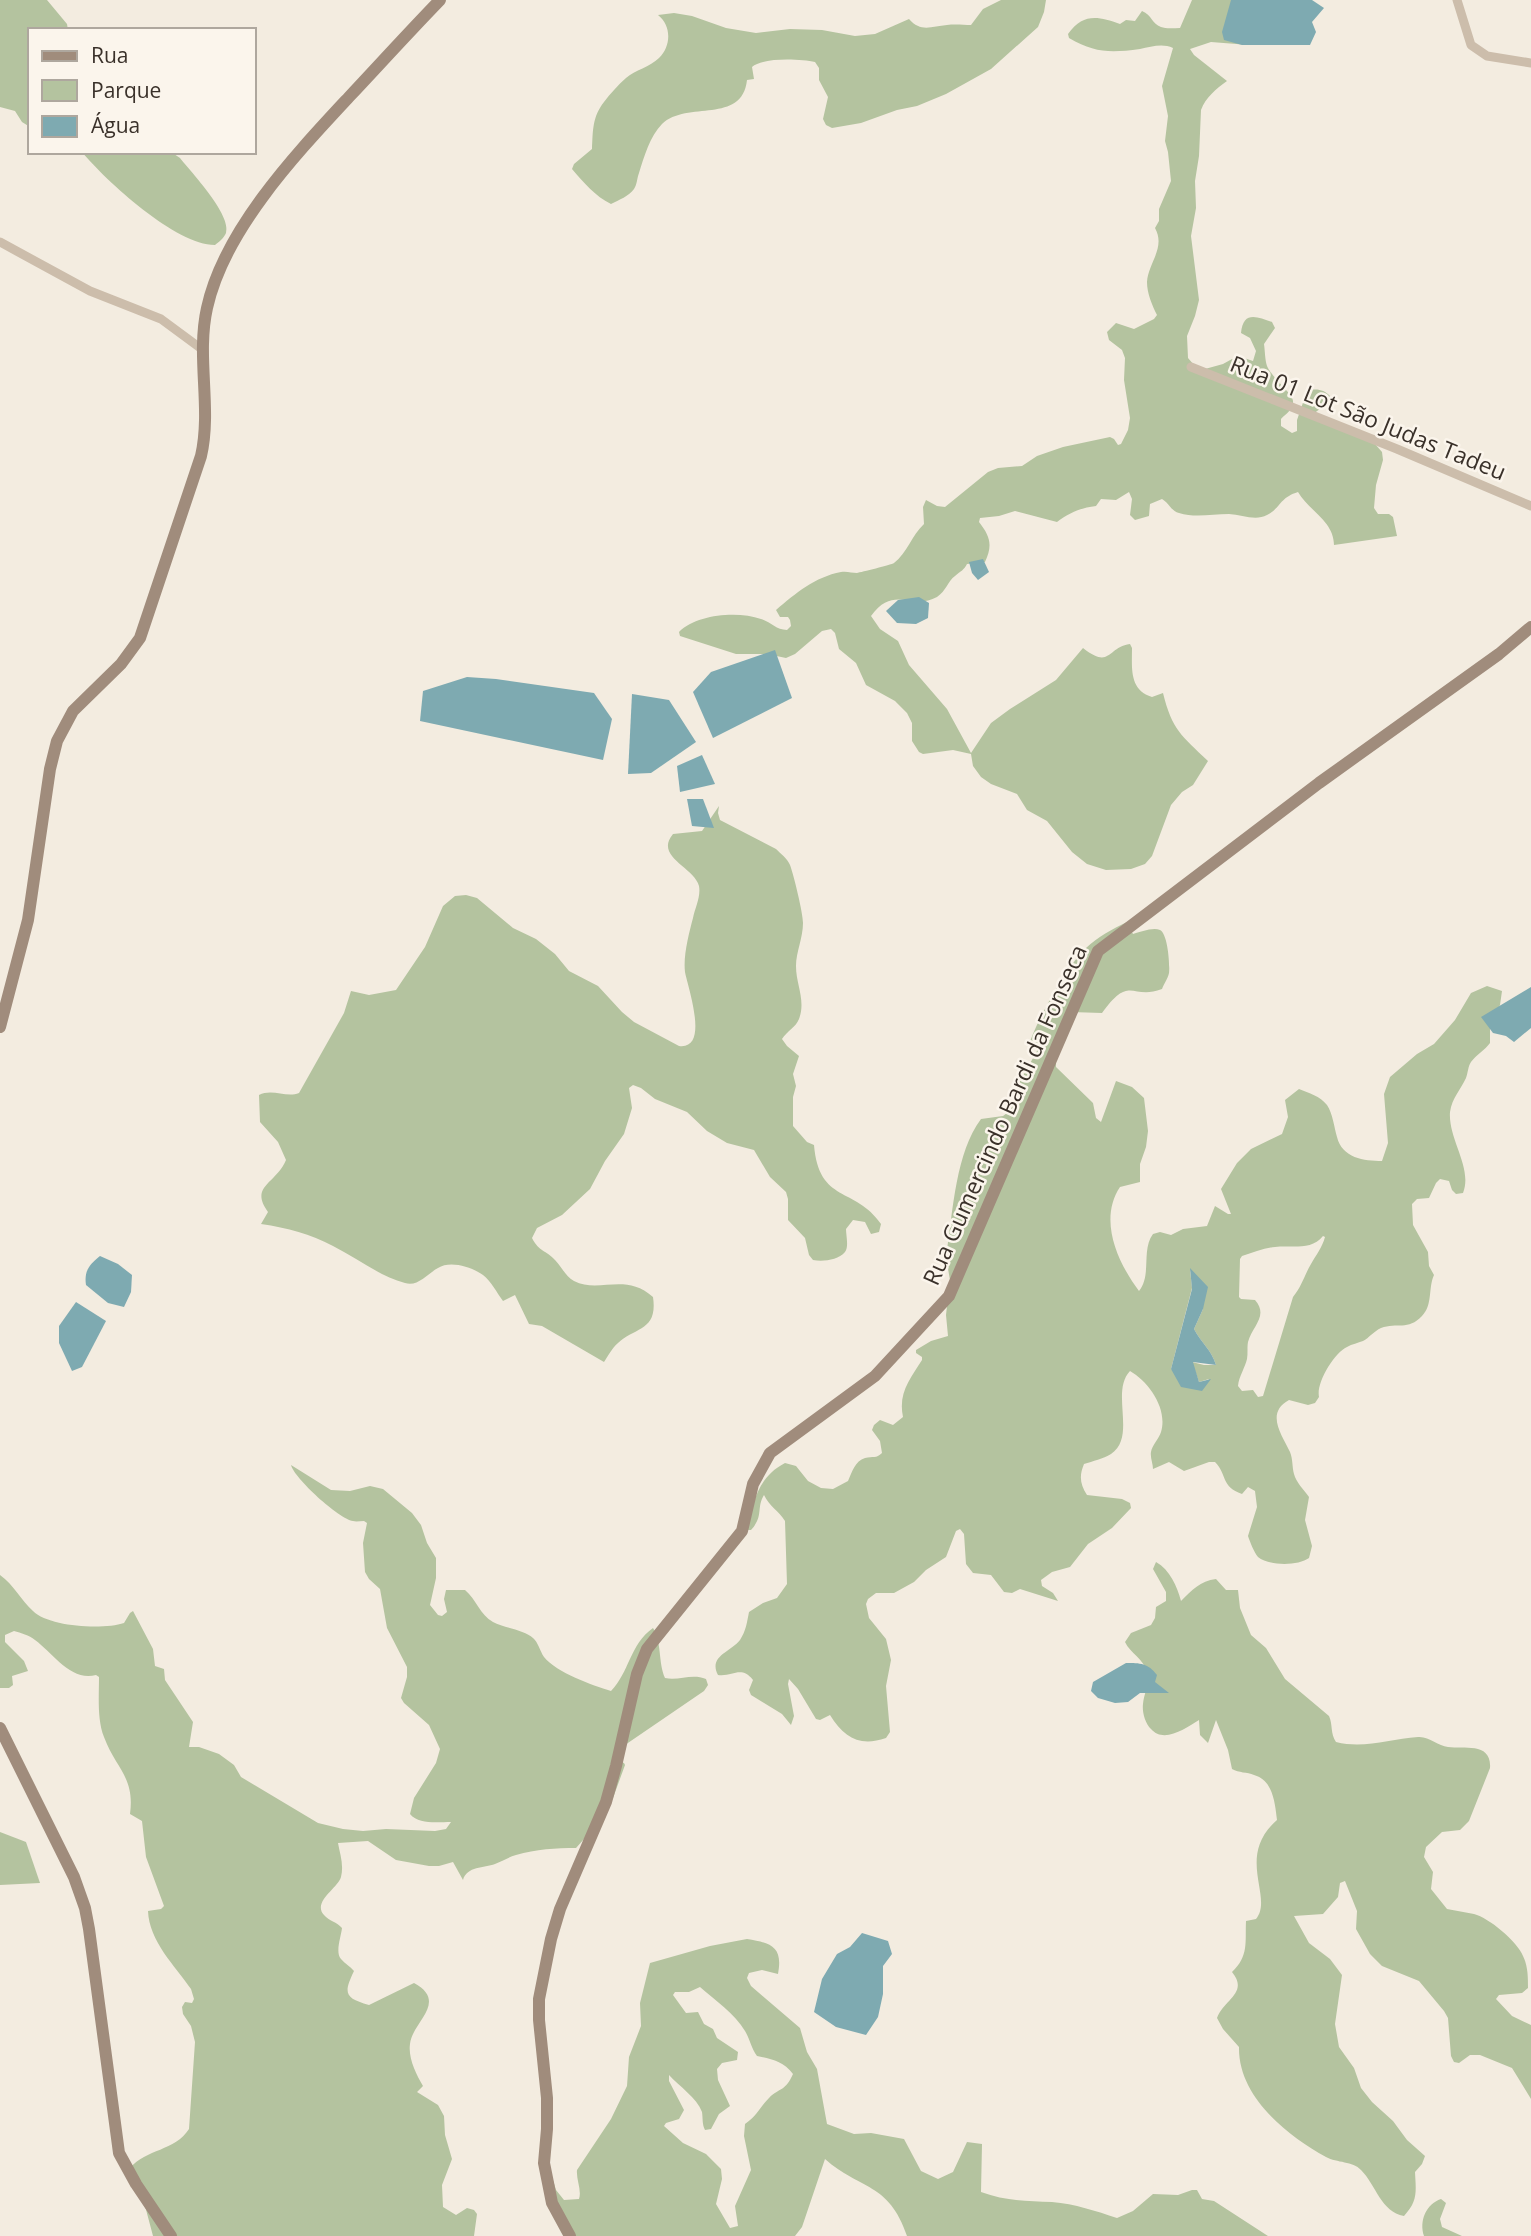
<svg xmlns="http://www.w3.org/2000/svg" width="1531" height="2236" font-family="'Open Sans',sans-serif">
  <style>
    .green { fill: #b4c39f; fill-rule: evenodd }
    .water { fill: #7eaab1 }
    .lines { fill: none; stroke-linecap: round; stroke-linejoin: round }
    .street { stroke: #ccbdab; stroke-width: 9 }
    .secondary { stroke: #a08c7c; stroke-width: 12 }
    .labels { text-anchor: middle; stroke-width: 5; stroke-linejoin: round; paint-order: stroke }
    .street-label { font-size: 23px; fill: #3a312a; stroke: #fbf5ec }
  </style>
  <rect width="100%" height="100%" fill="#f3ece0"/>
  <g class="green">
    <path d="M0 0H47L67 24 68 30H30V127L22 122 15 111 0 107Z"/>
    <path d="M1001 0H1046L1044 12 1038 27 991 69 946 94 917 106 897 110 861 123 832 128 826 125 823 119 828 97 819 80V68L815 62C801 59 763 57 752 67L754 79 747 80C742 125 687 100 662 124 650 136 644 157 639 173 637 178 637 185 634 189 629 196 619 200 611 204 595 196 584 183 572 169L574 164 592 149C593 132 592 117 604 102 610 94 618 85 626 78 635 70 650 67 659 58 671 46 672 26 658 15L674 13 692 16 726 28 756 33 790 29 822 30 855 36 875 34 909 19C921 33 932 26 947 25 955 24 964 25 971 25L983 9Z"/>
    <path d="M1192 0H1232L1249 45 1211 42 1190 49 1194 55 1227 81C1216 89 1206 97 1201 110L1199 156 1195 181 1196 208 1191 236 1199 300 1195 316 1187 336 1188 358 1194 365 1205 369 1223 364 1232 359 1244 358 1253 361 1256 351 1250 338 1241 333C1243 311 1256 316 1272 322L1275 328 1264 344C1265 351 1265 360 1267 366 1272 378 1293 394 1293 401 1294 409 1286 414 1281 419V426L1292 433 1297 431V420L1307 391C1315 388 1324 389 1330 396L1328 403 1313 414 1375 444 1382 452 1383 460 1376 485 1374 508 1378 514H1389L1393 517 1397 536 1334 545C1334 521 1308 510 1298 492 1279 498 1281 508 1267 515 1256 521 1242 515 1229 514 1212 514 1195 518 1179 513 1171 511 1169 503 1162 499L1150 504 1149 516 1135 520 1130 515 1132 499 1129 492 1116 500 1101 499 1096 506C1080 508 1069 513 1057 522L1015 511 999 516 980 518 979 522C990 536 993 545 985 562L967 564C964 570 961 571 955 576 948 581 946 591 937 597 912 611 894 584 871 616L880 629 898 641 909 665 947 709 971 753 991 723 1010 709 1056 680 1083 648C1111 670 1107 647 1130 644L1132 648C1132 668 1129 690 1152 697L1163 693C1172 730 1182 736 1208 761L1193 785 1182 792 1171 805 1152 856 1145 864 1131 869 1106 870 1087 864 1072 852 1047 821 1027 810 1017 794 991 784 981 777 973 766 971 754 953 750 923 754 919 752 912 741V723L907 713 895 701 866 685 856 663 839 649 835 633 831 629 822 631 795 654 786 658 767 654H736L680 636 679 632C697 614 738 611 761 619 771 622 776 630 787 630L791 626 790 620 788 617H780L776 610C796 593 815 577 841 572 847 571 852 573 857 573 861 572 891 565 894 563 907 553 912 535 924 524L923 507 926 500 937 506 945 507 988 472 998 468 1022 466 1037 456 1063 447 1110 437 1114 439 1118 445 1121 444 1128 430 1130 418 1124 380 1125 358 1122 350 1109 340 1107 332 1116 323 1134 329 1154 319 1157 315C1152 305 1147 293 1147 282 1148 263 1166 248 1155 228L1159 221V209L1171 181 1168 152 1165 141 1168 116 1162 86 1173 48C1162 43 1151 47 1140 49 1110 53 1095 53 1069 38L1068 34C1083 13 1098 16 1120 24L1126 20 1135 21 1142 11C1152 15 1152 24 1161 27 1166 29 1174 28 1180 28Z"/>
    <path d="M82 152 174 154 180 158C191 172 232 215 226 233 224 238 219 242 215 245 176 245 107 182 82 152Z"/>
    <path d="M719 806 718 813 720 820 776 849C781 854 787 858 790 865 794 876 803 913 803 923 803 938 796 952 796 966 796 985 806 1000 799 1019 796 1027 787 1031 782 1039L787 1046 799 1056 793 1074 796 1086 793 1097V1126L807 1142 814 1145C819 1204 855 1186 881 1224L879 1232 871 1234 865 1222 853 1220 846 1229C846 1235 849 1247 845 1252 838 1260 823 1262 813 1260L809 1255 805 1238 788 1220V1199L786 1192 770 1177 754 1150 727 1143 707 1131 687 1112 655 1099 641 1088 633 1085 629 1088 632 1108 624 1134 605 1161 590 1189 562 1215 537 1228 532 1238C539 1252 546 1250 555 1260 562 1267 565 1276 574 1281 599 1294 625 1272 653 1297 658 1331 635 1327 618 1343 612 1348 608 1356 604 1362L542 1326 529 1324 515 1295 503 1301C497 1293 491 1281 483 1275 472 1267 450 1260 438 1268 427 1274 418 1287 405 1283 379 1276 357 1258 333 1246 310 1234 288 1228 261 1224L268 1212C249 1186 276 1184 286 1160L278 1142 260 1122 259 1095C272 1088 286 1098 299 1093L344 1013 351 991 369 995 396 990 425 947 443 906 455 896 466 895 477 898 513 928 536 939 555 954 569 971 598 986 622 1012 634 1022 679 1046C710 1050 688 988 685 972 683 956 689 933 693 918 695 908 701 897 699 886 694 867 654 857 673 834L702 831Z"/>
    <path d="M1127 922 1133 934C1140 932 1153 927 1160 930 1168 934 1170 965 1169 973 1168 978 1164 984 1162 989 1131 1001 1131 973 1102 1013L1071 1012 1056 1056V1067L1093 1103 1096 1118 1101 1122 1116 1081 1132 1087 1144 1098 1148 1131 1146 1147 1140 1164V1182L1120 1187C1098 1220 1118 1263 1139 1291 1152 1275 1141 1250 1153 1234L1160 1232 1171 1235 1183 1229 1207 1226 1215 1206 1228 1214H1231L1221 1189 1237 1163 1251 1149 1282 1134 1288 1117 1285 1100 1299 1089C1309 1093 1320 1096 1327 1105 1333 1114 1334 1127 1337 1137 1342 1158 1364 1161 1382 1161L1388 1143 1384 1094 1390 1077 1417 1054 1434 1044 1455 1020 1471 993 1487 986 1502 991 1500 1005 1490 1024V1043C1485 1050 1476 1055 1471 1062 1468 1066 1468 1073 1466 1078 1461 1089 1452 1098 1450 1112 1448 1139 1473 1168 1463 1193L1456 1194 1452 1190 1449 1181 1440 1179 1436 1183 1429 1198 1417 1199 1412 1204 1413 1225 1428 1252 1429 1266 1434 1275C1428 1288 1433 1305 1422 1316 1408 1331 1397 1322 1381 1328 1374 1331 1369 1338 1363 1341 1358 1343 1352 1344 1347 1347 1334 1353 1316 1383 1319 1397L1315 1403 1308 1405 1289 1400C1265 1413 1282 1435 1290 1452 1293 1459 1292 1467 1294 1474 1296 1482 1304 1490 1309 1497L1305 1520 1312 1546 1309 1558C1298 1566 1269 1566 1258 1557 1254 1552 1250 1542 1248 1536L1257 1507 1255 1491 1248 1487 1242 1494C1221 1487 1227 1474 1215 1462H1209L1184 1471 1169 1462 1153 1469C1153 1464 1150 1457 1151 1452 1152 1445 1159 1439 1161 1432 1168 1409 1149 1382 1130 1371 1110 1392 1137 1437 1111 1454 1103 1459 1093 1461 1084 1464 1079 1476 1080 1484 1087 1495L1122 1499 1130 1503 1131 1508 1112 1528 1088 1544 1070 1567 1052 1572 1041 1580 1042 1586 1053 1593 1058 1601 1020 1589 1012 1593 1004 1592 991 1575 973 1573 966 1564 964 1534 960 1529 956 1531 946 1557 926 1570 914 1582 894 1593H876L868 1599 866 1604 869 1618 886 1639 891 1660 886 1686 890 1732 886 1738C860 1747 844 1738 830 1715L820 1720 816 1719 798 1689 789 1679 788 1684 794 1716 791 1725 782 1714 751 1695 749 1690 753 1680C741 1665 733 1677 718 1675 708 1656 731 1652 740 1640 746 1631 747 1622 749 1612L763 1603 777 1598 787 1584 785 1521C779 1511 769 1506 764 1495 756 1508 764 1516 751 1530H747C753 1502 758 1477 785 1463L796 1466 808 1481 821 1488 833 1489 848 1481C852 1472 855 1461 865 1458 873 1456 876 1459 882 1453L880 1441 872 1430 874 1425 880 1420 893 1425 903 1417C898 1393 910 1379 922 1360V1357L916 1353V1350L931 1341 948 1336 946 1315 950 1280 947 1263V1250C953 1210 956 1152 981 1119L1003 1116 1011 1110 1015 1090 1037 1051V1044L1030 1042C1038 1018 1068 965 1086 948 1098 937 1112 929 1127 922ZM1323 1236 1325 1237C1322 1248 1316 1255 1311 1264 1304 1276 1302 1286 1293 1297L1263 1396 1258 1397 1253 1390 1242 1391 1238 1386C1239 1376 1245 1368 1247 1359 1248 1353 1247 1347 1248 1342 1252 1326 1269 1316 1255 1300L1241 1299 1239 1297 1240 1259 1242 1256C1253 1253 1264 1248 1275 1247 1292 1245 1311 1251 1323 1236ZM1190 1269 1203 1309 1194 1329C1202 1344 1211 1349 1216 1365H1204L1192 1362 1199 1382 1209 1379 1202 1390 1171 1369 1192 1288Z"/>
    <path d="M291 1465 331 1490 350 1491 370 1486 383 1489 412 1513 421 1525 427 1543 436 1558V1578L430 1605 438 1615 442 1616 447 1612 444 1599 446 1590H465C476 1599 480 1615 493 1622 504 1628 525 1630 533 1638 538 1642 540 1651 544 1657 557 1673 592 1685 611 1691 629 1673 630 1644 653 1628 662 1642 658 1662 665 1678 679 1681 692 1673 706 1679L708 1685 704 1691 622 1747 618 1760 624 1763 625 1765 613 1798 593 1829 576 1848C556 1848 536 1849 516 1855 509 1857 502 1861 495 1864 484 1868 467 1866 463 1880L453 1862 439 1866H429L396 1860 368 1841 338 1843C340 1854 344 1865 341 1877 338 1888 312 1902 324 1915 329 1921 337 1922 342 1928 341 1937 335 1952 341 1959 345 1964 350 1966 354 1971 343 1994 345 1998 369 2005L414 1983C449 2002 412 2022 410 2044 408 2058 416 2074 423 2086L417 2092 438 2105 444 2116 445 2135 452 2159 442 2185 443 2207 456 2215 467 2208 474 2210 477 2214 474 2236H153L144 2202 130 2168C146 2149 175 2151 189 2129L195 2042 191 2026 183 2014 182 2007 185 2002 192 2003 194 1999 191 1989C175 1966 149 1941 148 1911L161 1909 164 1906 146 1857 142 1821 130 1814C135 1777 116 1769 104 1737 97 1719 99 1696 99 1677L96 1675C71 1682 53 1653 35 1640 29 1635 21 1633 14 1631L5 1635V1642L24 1661 28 1671 12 1676 13 1685 9 1688H0V1575C14 1585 21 1600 33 1611 49 1627 103 1630 124 1623L130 1613 133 1611 153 1649 155 1666 164 1669 165 1680 193 1722 189 1747H199L219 1754 234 1765 241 1777 318 1823 343 1829 363 1831 386 1829 435 1831 446 1829 451 1822C438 1822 419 1825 410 1814L414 1798 436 1763 440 1749 429 1725 404 1703 401 1698 407 1677V1667L387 1628 380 1589 369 1579 365 1572 363 1543 367 1523 364 1521C360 1521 356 1522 353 1521 339 1519 294 1478 291 1465Z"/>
    <path d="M1156 1562C1170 1570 1177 1586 1181 1601 1192 1590 1200 1581 1216 1579L1226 1590H1238L1240 1608 1251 1635 1266 1648 1285 1679 1329 1716C1333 1725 1330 1733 1336 1742 1364 1749 1390 1739 1418 1737 1429 1736 1438 1746 1448 1747 1464 1749 1492 1742 1490 1768L1469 1821 1460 1830 1442 1832 1426 1847 1424 1857 1433 1872 1431 1889 1447 1909C1456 1911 1465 1912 1474 1914 1489 1918 1517 1941 1523 1956 1528 1966 1528 1977 1528 1988L1522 1993 1499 1995 1496 1999 1512 2016 1531 2025V2099L1512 2068 1480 2055H1470L1459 2063 1454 2062 1451 2056 1448 2018 1444 2011 1419 1981 1382 1966 1370 1954 1356 1929 1357 1911 1345 1881 1340 1883 1338 1897 1323 1914 1294 1916 1309 1943 1330 1959 1342 1975 1335 2024 1339 2047 1354 2068 1361 2088 1372 2102 1393 2121 1407 2140 1425 2156 1422 2164 1415 2172C1416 2192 1418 2201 1404 2216 1381 2212 1376 2185 1361 2170 1353 2161 1337 2163 1326 2157 1286 2135 1238 2096 1239 2047L1223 2029 1217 2018C1224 1999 1249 1993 1232 1972 1249 1956 1245 1942 1246 1921L1256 1919C1274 1897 1235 1857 1277 1820 1275 1803 1273 1780 1254 1775 1247 1772 1239 1773 1232 1769L1228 1750 1216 1720 1208 1743 1200 1735 1199 1720C1186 1728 1164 1744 1151 1729 1145 1723 1142 1712 1143 1704 1144 1693 1150 1683 1147 1672 1144 1659 1130 1653 1125 1642L1131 1633 1151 1625 1155 1618 1156 1607 1166 1601V1592L1153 1569Z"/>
    <path d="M0 1832 26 1842 40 1883 0 1885Z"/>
    <path d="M747 1939C772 1943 783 1947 778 1974L762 1970 749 1973 747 1978 751 1986 800 2028 807 2052 817 2069 827 2124 854 2134 871 2133 904 2139 921 2171 938 2179 953 2172 967 2142 982 2144 981 2192C1005 2201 1027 2201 1052 2202 1075 2204 1096 2211 1117 2218L1133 2211 1153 2194 1178 2195 1192 2190H1197L1202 2199 1214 2201 1268 2236H907C889 2182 860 2190 825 2159L802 2227 795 2236H569L545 2181 549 2167 556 2190 564 2200 579 2199C582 2190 576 2180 577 2170L611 2119 627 2086 629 2057 641 2026 640 2003 650 1963 710 1946ZM700 1987C715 2000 735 2014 745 2031 750 2039 751 2048 757 2056 772 2059 783 2061 793 2074 785 2092 780 2087 769 2098 759 2108 758 2115 745 2124L744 2136 751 2170 735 2206 738 2226 730 2228 716 2204 722 2179 721 2169 706 2154 683 2143 664 2126 666 2123 679 2119 684 2110 669 2081V2075C679 2086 697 2098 702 2112 703 2119 702 2124 705 2130L711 2129 719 2114 730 2106 718 2080 717 2069 722 2063 737 2060 738 2052 717 2038 713 2029 704 2024 698 2012 686 2013 673 1995 675 1992H689Z"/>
    <path d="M1441 2199 1446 2203 1440 2219 1442 2227 1462 2236H1424C1419 2221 1426 2204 1441 2199Z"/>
  </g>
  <g class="water">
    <path d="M1231 0H1312L1324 8 1312 22 1316 32 1310 45H1242L1224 40 1222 32Z"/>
    <path d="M983 559 989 572 978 580 972 573 969 562Z"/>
    <path d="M919 597 929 603 928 618 916 624 897 623 886 611 898 600Z"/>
    <path d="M775 650 792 698 713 738 693 692 711 672Z"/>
    <path d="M467 677 496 679 594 693 612 719 603 760 420 721 423 691Z"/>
    <path d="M632 694 669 700 696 742 651 773 628 774Z"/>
    <path d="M702 755 715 784 680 792 677 766Z"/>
    <path d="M687 799H703L714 828 692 826Z"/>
    <path d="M1531 987V1028L1514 1042 1506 1036 1493 1033 1481 1017Z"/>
    <path d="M100 1256 118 1264 132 1275 131 1292 124 1307 108 1303 86 1285C84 1271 89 1265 100 1256Z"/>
    <path d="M1190 1268 1208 1287 1203 1309 1194 1329C1202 1344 1211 1349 1216 1365L1193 1362 1199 1382 1211 1379 1202 1391 1181 1387 1171 1369 1192 1289Z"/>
    <path d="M76 1302 106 1321 82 1367 72 1371 59 1343V1326Z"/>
    <path d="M1126 1663C1140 1663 1148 1663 1157 1675L1155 1682 1169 1693H1140L1128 1702 1115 1703 1098 1698 1091 1691 1093 1682Z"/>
    <path d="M862 1933 888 1941 892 1954 883 1966V1994L878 2017 866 2035 836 2027 814 2012 822 1979 837 1954 850 1947Z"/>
  </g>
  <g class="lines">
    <g class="street">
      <path d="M1457 0 1471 45 1487 56 1531 63"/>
      <path d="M0 242 90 291 161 319 203 350"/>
      <path d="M1191 367 1397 449 1531 506"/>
    </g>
    <g class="secondary">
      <path d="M0 1027 28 920 50 769 57 741 73 711 121 664 140 638 201 456C212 408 196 357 207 308 224 230 296 154 349 97 379 65 409 32 440 0"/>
      <path d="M0 1728 74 1877 85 1908 89 1929 119 2153 136 2184 171 2236"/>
      <path d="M570 2236 552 2203 544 2163 547 2129V2098L539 2020V1999L551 1939 560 1909 606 1802 616 1766 637 1674 647 1649 742 1531 753 1484 770 1453 875 1376 949 1296 1098 951 1319 783 1499 654 1531 627"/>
    </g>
  </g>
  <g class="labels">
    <g class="street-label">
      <text transform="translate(1368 418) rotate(22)" y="8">Rua 01 Lot São Judas Tadeu</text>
      <text transform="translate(1005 1115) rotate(-66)" y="8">Rua Gumercindo Bardi da Fonseca</text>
    </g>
  </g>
  <rect x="28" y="28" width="228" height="126" fill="#fbf5ec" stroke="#aea79e" stroke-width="2"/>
  <rect x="42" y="51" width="35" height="10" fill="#a08c7c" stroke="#aea79e" stroke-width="2"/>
  <text x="91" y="63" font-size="21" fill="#3a312a">Rua</text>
  <rect x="42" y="80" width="35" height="21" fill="#b4c39f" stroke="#aea79e" stroke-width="2"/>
  <text x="91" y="98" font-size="21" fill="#3a312a">Parque</text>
  <rect x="42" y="116" width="35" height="21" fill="#7eaab1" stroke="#aea79e" stroke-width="2"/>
  <text x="91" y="133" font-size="21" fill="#3a312a">Água</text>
</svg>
